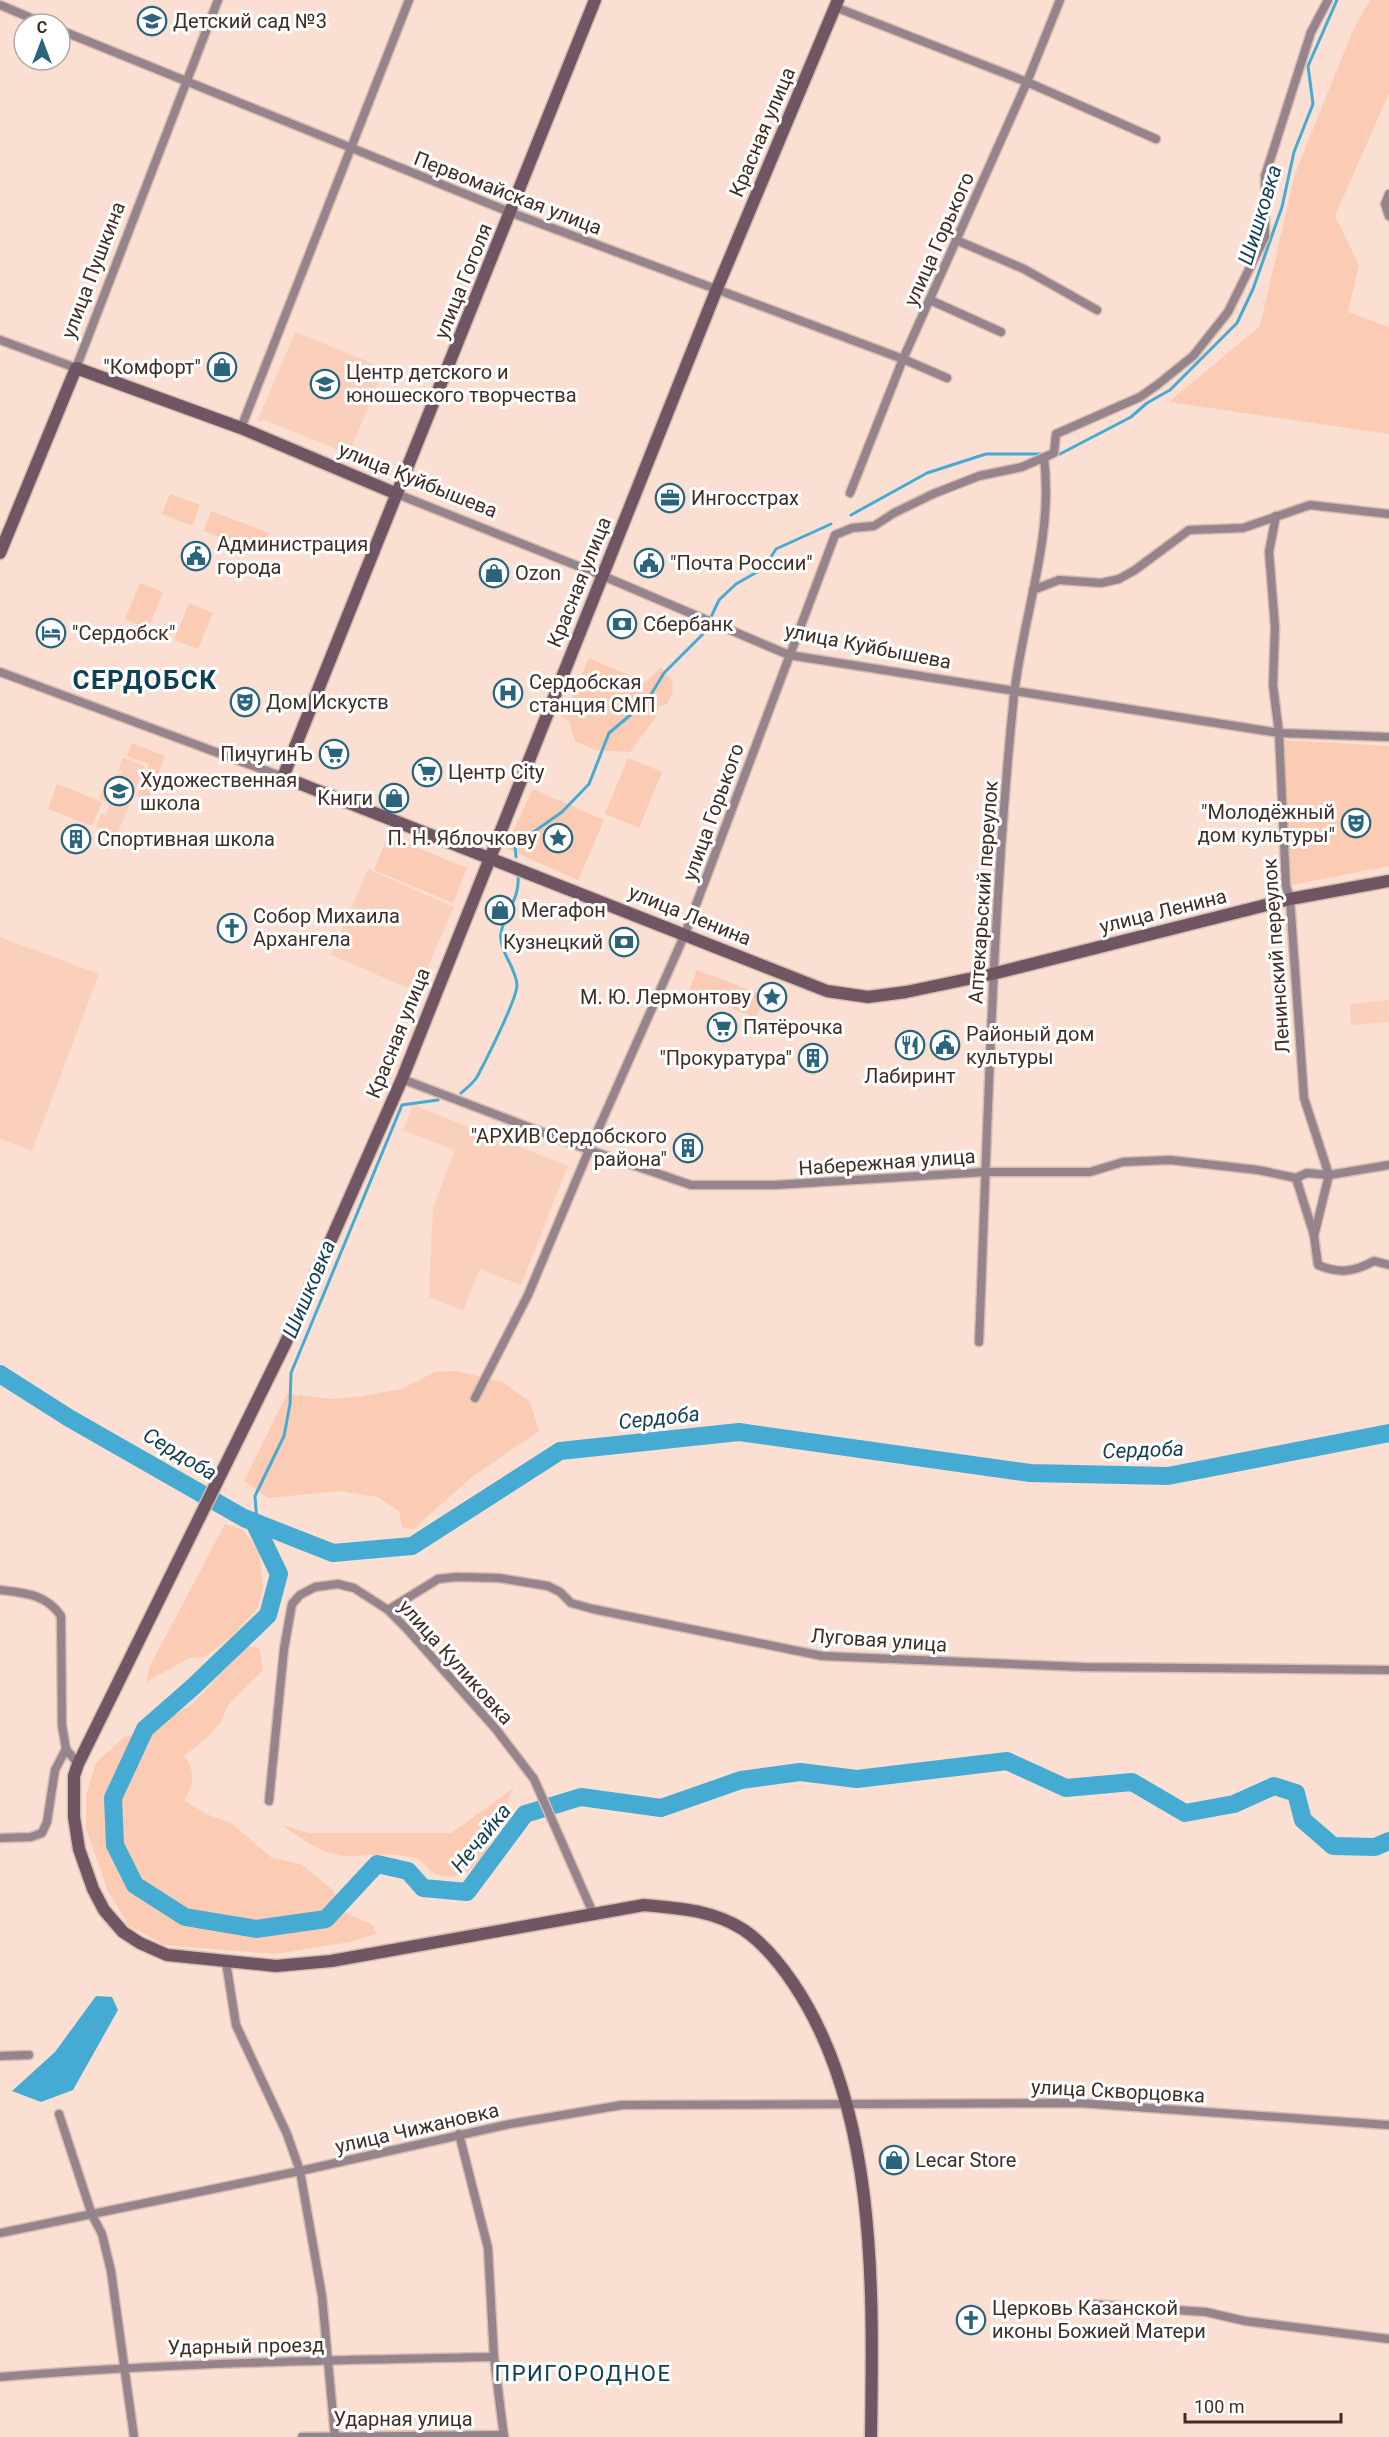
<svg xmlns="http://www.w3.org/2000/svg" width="1389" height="2437" font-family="Roboto,sans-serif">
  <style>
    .built { fill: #fad0bc }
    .green { fill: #fbcbb4 }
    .water { fill: #46abd3 }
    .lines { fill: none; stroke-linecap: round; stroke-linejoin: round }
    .stream { stroke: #46abd3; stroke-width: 3 }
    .river { stroke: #46abd3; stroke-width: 18 }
    .street-casing { stroke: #d5bcb0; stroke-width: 11 }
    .secondary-casing { stroke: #d5bcb0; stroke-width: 15 }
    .street { stroke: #96848c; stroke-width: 8 }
    .secondary { stroke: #705662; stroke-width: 12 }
    .labels { text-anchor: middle; stroke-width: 6; stroke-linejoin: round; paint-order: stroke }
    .poi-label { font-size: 20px; fill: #3f2e26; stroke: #fff; text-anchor: start }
    .street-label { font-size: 20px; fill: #3f2e26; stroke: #fff }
    .water-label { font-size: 21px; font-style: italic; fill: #133f50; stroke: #fff }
    .quarter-label { font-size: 22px; letter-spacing: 1.5px; fill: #0e4053; stroke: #fff }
    .district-label { font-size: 26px; font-weight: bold; letter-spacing: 1.5px; fill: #0e4053; stroke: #fff }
  </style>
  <rect width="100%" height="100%" fill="#fadfd2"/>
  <g class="built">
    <path d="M295 332 384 368 349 454 264 420 257 422Z"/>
    <path d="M123 757 145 766 117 835 96 827 101 814 105 816 110 804 99 799 108 778 118 782 122 772 118 770Z"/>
    <path d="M368 869 454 907 417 992 331 955Z"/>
    <path d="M0 937 99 974 32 1151 0 1139Z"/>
    <path d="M1389 1000V1022L1351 1025 1350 1004Z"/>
    <path d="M413 1105 568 1166 521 1285 480 1269 463 1311 429 1297 433 1207 455 1150 403 1130Z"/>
  </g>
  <g class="green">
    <path d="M1370 0H1389V93L1335 216 1359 265 1348 312 1389 327V434L1169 402 1260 326 1295 174 1353 30Z"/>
    <path d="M170 494 200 505 192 526 162 514Z"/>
    <path d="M211 511 269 533 262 553 204 531Z"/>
    <path d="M140 583 163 592 148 629 125 619Z"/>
    <path d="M189 603 213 613 198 649 174 640Z"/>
    <path d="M589 658 645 682 661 668C675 682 676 687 667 704L659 706 656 717 630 752 595 750 575 741 569 721 555 712V706L560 700 569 704Z"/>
    <path d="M1283 740 1389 746V866L1286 886Z"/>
    <path d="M132 743 165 756 148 800 137 796 149 764 127 756Z"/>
    <path d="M628 758 662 772 639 828 605 814Z"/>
    <path d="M57 784 102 802 92 826 48 809Z"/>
    <path d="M533 789 604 820 578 880 505 848Z"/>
    <path d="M388 836 467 868 453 903 374 870Z"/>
    <path d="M697 970 765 996 756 1018 689 991Z"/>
    <path d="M456 1371 503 1382 530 1402 539 1431 472 1477 413 1529 402 1527 399 1511 377 1497 339 1491 268 1498 244 1481 287 1394 332 1399 363 1396 401 1389 435 1372Z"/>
    <path d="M225 1524 243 1530 259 1552 263 1588 258 1608 231 1637 204 1657 189 1658 146 1682 150 1666Z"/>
    <path d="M248 1646 259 1648 263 1670 229 1704 220 1723 207 1738 184 1756C196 1771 194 1785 184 1800L206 1814 231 1823 272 1858 301 1864 333 1890 343 1912 373 1925 376 1934 350 1942 274 1954 164 1945 128 1925 107 1889 86 1828V1795L96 1763 124 1737 161 1727 172 1716 191 1705Z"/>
    <path d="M514 1788C500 1812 494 1852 471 1869 461 1876 448 1879 436 1874 429 1871 425 1862 418 1859 396 1851 371 1856 349 1856 325 1856 301 1839 283 1825L309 1833H451Z"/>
  </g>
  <path class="water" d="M96 1996 112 1997 118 2010 73 2090 41 2102 12 2091 55 2052Z"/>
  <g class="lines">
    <g class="stream">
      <path d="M1054 454H1060L1131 417 1147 403 1170 390 1237 323 1253 289 1282 207 1294 152 1313 104 1308 66 1337 0"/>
      <path d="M851 515 927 473 986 454H1044"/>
      <path d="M516 857 515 845 562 812 589 784 609 733 647 701 664 673 703 634 719 600 736 584 764 568 776 549 831 524"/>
      <path d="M461 1093C466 1089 473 1083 477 1077 485 1062 517 999 517 985 516 967 498 950 501 933 504 913 520 899 518 877"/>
      <path d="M257 1523 255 1496 284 1436 290 1404 291 1373 402 1105 438 1100"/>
    </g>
    <g class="river">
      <path d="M0 1374 69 1418 244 1518 333 1553 412 1546 560 1451 739 1432 1030 1473 1168 1476 1389 1433"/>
      <path d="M254 1522 279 1574 268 1615 194 1686 145 1729 113 1798 115 1845 135 1885 185 1917 256 1929 326 1919 377 1864 408 1871 423 1888 467 1892 525 1814 581 1797 661 1808 741 1780 800 1772 857 1779 1007 1761 1066 1788 1132 1782 1185 1813 1234 1804 1274 1786 1296 1793 1303 1820 1333 1846 1375 1847 1389 1841"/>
    </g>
    <g class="street-casing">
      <g id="street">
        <path d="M0 5 45 24"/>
        <path d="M835 7 1027 82 1156 139"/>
        <path d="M60 30 512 213 903 359 947 378"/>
        <path d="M1389 194 1385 204 1389 216"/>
        <path d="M956 240 1024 269 1097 310"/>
        <path d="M930 300 1001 332"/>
        <path d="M0 340 76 368 218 0"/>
        <path d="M241 428 409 0"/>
        <path d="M850 493 903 359 1027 82 1060 0"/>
        <path d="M397 494 603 576 789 655 1279 733 1389 737"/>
        <path d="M1276 516 1269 552 1275 627 1273 685 1279 733 1286 886 1290 899 1304 1098 1329 1175 1314 1236 1318 1265C1339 1274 1354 1272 1374 1261L1389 1265"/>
        <path d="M1033 590 1059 580 1101 583 1119 579 1135 570 1189 530 1243 528 1310 505 1389 514"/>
        <path d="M0 672 283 777"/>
        <path d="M402 1079 589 1150 691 1185H775L985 1172H1090L1123 1162 1170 1160 1258 1170 1296 1178 1307 1173 1329 1175 1389 1165"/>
        <path d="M1296 1178 1314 1235"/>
        <path d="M979 1342C988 1126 992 910 1014 695 1023 616 1054 537 1044 458"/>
        <path d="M475 1398 528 1295 589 1150 685 934 835 535 852 528 874 526 894 513 933 494 979 476 1022 467 1054 453 1056 434 1140 397 1157 385 1193 356 1228 312 1265 237V176L1311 32 1328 0"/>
        <path d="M0 1590C25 1593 46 1594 61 1616L62 1725 66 1749 78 1764"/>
        <path d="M388 1610 438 1579 456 1577 499 1578 548 1586 560 1592 571 1603 593 1609 822 1656 1083 1667 1389 1670"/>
        <path d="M269 1801 284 1649 292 1604 300 1595 315 1587 338 1584 354 1588 388 1610 407 1629 495 1728 534 1779 593 1913"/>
        <path d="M0 1838 31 1837 42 1833 47 1822 55 1770 66 1749"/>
        <path d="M226 1962 236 2025 287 2134 300 2171 322 2296 335 2437"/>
        <path d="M0 2056 29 2055"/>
        <path d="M59 2114 92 2215 102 2234 111 2271 134 2437"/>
        <path d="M459 2134 488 2248 494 2357 504 2437"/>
        <path d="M0 2233 300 2171 510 2124 622 2105 1079 2103 1389 2125"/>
        <path d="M1089 2304 1206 2312 1245 2321 1389 2339"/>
        <path d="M0 2377C165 2363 329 2360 494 2357"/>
        <path d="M302 2437 504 2435"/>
      </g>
    </g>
    <g class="secondary-casing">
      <g id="secondary">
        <path d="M595 0 283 777 827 991 868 997 906 992 992 974 1290 899 1389 881"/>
        <path d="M838 0 716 291 402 1079 285 1344 78 1764 74 1776V1817L79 1849 93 1889 104 1910 123 1932 140 1943 167 1955 276 1966 331 1961 644 1905C679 1908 713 1910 744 1930 763 1943 780 1964 793 1983 878 2108 873 2291 871 2437"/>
        <path d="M0 553 76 368 241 428 397 494"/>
      </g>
    </g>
    <use href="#street" class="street"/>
    <use href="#secondary" class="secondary"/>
  </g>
  <defs>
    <g id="school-ring" transform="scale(1.5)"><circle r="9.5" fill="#fff" stroke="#2a657d" stroke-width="1.5"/><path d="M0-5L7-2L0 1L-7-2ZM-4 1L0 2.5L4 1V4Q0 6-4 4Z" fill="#2a657d"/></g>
    <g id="shop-ring" transform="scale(1.5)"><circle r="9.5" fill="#fff" stroke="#2a657d" stroke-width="1.5"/><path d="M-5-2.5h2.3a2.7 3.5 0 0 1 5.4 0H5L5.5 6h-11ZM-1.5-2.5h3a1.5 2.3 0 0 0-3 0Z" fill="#2a657d"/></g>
    <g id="office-ring" transform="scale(1.5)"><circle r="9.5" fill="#fff" stroke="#2a657d" stroke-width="1.5"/><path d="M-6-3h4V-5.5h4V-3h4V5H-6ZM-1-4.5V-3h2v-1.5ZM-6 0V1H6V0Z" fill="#2a657d"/></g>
    <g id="civic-ring" transform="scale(1.5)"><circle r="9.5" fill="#fff" stroke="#2a657d" stroke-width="1.5"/><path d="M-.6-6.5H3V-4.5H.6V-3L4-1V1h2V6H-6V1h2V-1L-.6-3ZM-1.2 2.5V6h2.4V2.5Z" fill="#2a657d"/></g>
    <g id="bank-ring" transform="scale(1.5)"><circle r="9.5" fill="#fff" stroke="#2a657d" stroke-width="1.5"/><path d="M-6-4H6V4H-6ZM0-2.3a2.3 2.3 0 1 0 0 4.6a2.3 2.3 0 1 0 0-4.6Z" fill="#2a657d"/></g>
    <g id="hotel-ring" transform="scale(1.5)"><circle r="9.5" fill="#fff" stroke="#2a657d" stroke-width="1.5"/><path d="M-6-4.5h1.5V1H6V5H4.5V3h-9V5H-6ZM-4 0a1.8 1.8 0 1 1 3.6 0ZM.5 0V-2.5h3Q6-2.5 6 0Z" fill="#2a657d"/></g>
    <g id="hospital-ring" transform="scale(1.5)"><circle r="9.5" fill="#fff" stroke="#2a657d" stroke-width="1.5"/><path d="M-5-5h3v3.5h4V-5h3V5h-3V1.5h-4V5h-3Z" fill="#2a657d"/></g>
    <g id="theatre-ring" transform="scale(1.5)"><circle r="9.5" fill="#fff" stroke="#2a657d" stroke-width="1.5"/><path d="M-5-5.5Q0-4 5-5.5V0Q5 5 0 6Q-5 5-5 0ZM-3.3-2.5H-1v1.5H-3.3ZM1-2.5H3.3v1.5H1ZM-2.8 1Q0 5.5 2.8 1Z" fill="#2a657d"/></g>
    <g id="supermarket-ring" transform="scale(1.5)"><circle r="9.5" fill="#fff" stroke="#2a657d" stroke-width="1.5"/><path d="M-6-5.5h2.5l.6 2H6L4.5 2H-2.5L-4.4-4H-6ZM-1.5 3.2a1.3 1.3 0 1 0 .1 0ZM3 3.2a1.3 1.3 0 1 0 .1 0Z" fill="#2a657d"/></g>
    <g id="sight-ring" transform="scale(1.5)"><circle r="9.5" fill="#fff" stroke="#2a657d" stroke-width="1.5"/><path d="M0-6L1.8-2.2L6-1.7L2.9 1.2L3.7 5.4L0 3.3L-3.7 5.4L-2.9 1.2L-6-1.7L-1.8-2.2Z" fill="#2a657d"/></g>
    <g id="building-ring" transform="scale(1.5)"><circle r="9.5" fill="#fff" stroke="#2a657d" stroke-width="1.5"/><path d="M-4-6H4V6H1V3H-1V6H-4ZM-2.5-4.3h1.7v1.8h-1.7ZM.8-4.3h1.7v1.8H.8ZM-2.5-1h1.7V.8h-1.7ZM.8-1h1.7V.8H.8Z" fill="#2a657d"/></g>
    <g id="church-ring" transform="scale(1.5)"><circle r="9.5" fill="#fff" stroke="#2a657d" stroke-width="1.5"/><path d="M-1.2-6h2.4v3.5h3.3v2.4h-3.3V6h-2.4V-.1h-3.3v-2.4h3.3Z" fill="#2a657d"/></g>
    <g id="restaurant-ring" transform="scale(1.5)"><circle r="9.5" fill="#fff" stroke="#2a657d" stroke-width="1.5"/><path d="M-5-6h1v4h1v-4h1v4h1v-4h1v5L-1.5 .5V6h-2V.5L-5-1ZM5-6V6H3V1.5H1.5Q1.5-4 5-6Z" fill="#2a657d"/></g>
  </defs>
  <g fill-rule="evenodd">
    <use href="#school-ring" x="152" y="21"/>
    <use href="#shop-ring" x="222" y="367"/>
    <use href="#school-ring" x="325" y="384"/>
    <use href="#office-ring" x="670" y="498"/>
    <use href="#civic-ring" x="196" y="556"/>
    <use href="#civic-ring" x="649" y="563"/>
    <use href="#shop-ring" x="494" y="573"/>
    <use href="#bank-ring" x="622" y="624"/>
    <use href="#hotel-ring" x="51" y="633"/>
    <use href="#hospital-ring" x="508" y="693"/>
    <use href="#theatre-ring" x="245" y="702"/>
    <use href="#supermarket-ring" x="334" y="754"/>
    <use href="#supermarket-ring" x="427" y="772"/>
    <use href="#school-ring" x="119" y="791"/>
    <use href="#shop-ring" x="394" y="798"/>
    <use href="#theatre-ring" x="1356" y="823"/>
    <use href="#sight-ring" x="558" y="838"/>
    <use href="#building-ring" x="76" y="839"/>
    <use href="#shop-ring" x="500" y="910"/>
    <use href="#church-ring" x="232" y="928"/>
    <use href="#bank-ring" x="624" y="942"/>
    <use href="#sight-ring" x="772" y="997"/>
    <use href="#supermarket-ring" x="722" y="1027"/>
    <use href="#restaurant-ring" x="910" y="1045"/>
    <use href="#civic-ring" x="945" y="1045"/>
    <use href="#building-ring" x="813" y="1058"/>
    <use href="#building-ring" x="688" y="1148"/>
    <use href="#shop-ring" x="894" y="2160"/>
    <use href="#church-ring" x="971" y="2320"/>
  </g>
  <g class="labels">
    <g class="poi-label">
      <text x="173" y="28">Детский сад №3</text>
      <text x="201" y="374" text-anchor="end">"Комфорт"</text>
      <text x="346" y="379">Центр детского и<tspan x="346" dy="23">юношеского творчества</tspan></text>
      <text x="691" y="505">Ингосстрах</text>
      <text x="217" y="551">Администрация<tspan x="217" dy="23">города</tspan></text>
      <text x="670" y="570">"Почта России"</text>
      <text x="515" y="580">Ozon</text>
      <text x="643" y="631">Сбербанк</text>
      <text x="72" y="640">"Сердобск"</text>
      <text x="529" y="689">Сердобская<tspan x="529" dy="23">станция СМП</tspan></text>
      <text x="266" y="709">Дом Искуств</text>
      <text x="313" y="761" text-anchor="end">ПичугинЪ</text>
      <text x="448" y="779">Центр City</text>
      <text x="140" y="787">Художественная<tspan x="140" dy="23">школа</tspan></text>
      <text x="373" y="805" text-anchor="end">Книги</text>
      <text x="1335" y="819" text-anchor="end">"Молодёжный<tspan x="1335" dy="23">дом культуры"</tspan></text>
      <text x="537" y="845" text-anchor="end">П. Н. Яблочкову</text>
      <text x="97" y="846">Спортивная школа</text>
      <text x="521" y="917">Мегафон</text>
      <text x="253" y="923">Собор Михаила<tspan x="253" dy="23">Архангела</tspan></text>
      <text x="603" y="949" text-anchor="end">Кузнецкий</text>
      <text x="751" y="1004" text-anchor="end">М. Ю. Лермонтову</text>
      <text x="743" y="1034">Пятёрочка</text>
      <text x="966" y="1041">Районый дом<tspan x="966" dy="23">культуры</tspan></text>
      <text x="792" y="1065" text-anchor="end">"Прокуратура"</text>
      <text x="910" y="1083" text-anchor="middle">Лабиринт</text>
      <text x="667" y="1143" text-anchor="end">"АРХИВ Сердобского<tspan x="667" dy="23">района"</tspan></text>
      <text x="915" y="2167">Lecar Store</text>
      <text x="992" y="2315">Церковь Казанской<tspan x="992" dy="23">иконы Божией Матери</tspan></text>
    </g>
    <g class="street-label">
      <text transform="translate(762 132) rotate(-67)" y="7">Красная улица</text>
      <text transform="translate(508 193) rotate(21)" y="7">Первомайская улица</text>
      <text transform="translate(939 239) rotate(-66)" y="7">улица Горького</text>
      <text transform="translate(93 270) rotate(-69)" y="7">улица Пушкина</text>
      <text transform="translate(463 281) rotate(-68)" y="7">улица Гоголя</text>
      <text transform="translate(418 480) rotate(22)" y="7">улица Куйбышева</text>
      <text transform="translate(579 582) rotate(-68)" y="7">Красная улица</text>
      <text transform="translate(868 646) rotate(11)" y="7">улица Куйбышева</text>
      <text transform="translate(713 812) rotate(-70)" y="7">улица Горького</text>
      <text transform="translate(983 892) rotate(-86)" y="7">Аптекарьский переулок</text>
      <text transform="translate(1163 911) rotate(-14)" y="7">улица Ленина</text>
      <text transform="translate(690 915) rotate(22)" y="7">улица Ленина</text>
      <text transform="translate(1276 956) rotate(-94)" y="7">Ленинский переулок</text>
      <text transform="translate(398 1033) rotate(-68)" y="7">Красная улица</text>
      <text transform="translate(887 1162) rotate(-4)" y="7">Набережная улица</text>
      <text transform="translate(879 1640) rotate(4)" y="7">Луговая улица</text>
      <text transform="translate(456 1662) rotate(48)" y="7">улица Куликовка</text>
      <text transform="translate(1118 2091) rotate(3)" y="7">улица Скворцовка</text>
      <text transform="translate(417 2128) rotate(-13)" y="7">улица Чижановка</text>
      <text transform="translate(246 2346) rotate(-1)" y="7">Ударный проезд</text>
      <text x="403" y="2426">Ударная улица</text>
    </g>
    <g class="water-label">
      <text transform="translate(1260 215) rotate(-73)" y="7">Шишковка</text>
      <text transform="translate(309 1289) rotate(-67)" y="7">Шишковка</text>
      <text transform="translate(659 1418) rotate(-6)" y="7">Сердоба</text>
      <text transform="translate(1143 1450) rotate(-2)" y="7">Сердоба</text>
      <text transform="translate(180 1454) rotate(31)" y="7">Сердоба</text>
      <text transform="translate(481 1838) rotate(-51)" y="7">Нечайка</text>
    </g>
    <g class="quarter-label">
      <text x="583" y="2381">ПРИГОРОДНОЕ</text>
    </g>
    <g class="district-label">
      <text x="145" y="689">СЕРДОБСК</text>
    </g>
  </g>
  <g transform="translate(42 42)"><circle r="28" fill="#ffffff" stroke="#b2aba8" stroke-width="1.5"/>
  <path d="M0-4.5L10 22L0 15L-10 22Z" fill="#2a657d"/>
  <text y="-9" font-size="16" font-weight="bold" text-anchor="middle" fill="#3f2e26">С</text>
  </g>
  <path d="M1185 2413v9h156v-9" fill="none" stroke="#3f2e26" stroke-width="3"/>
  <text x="1194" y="2413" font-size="18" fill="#3f2e26" stroke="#ffffff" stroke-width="4.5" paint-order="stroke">100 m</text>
</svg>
